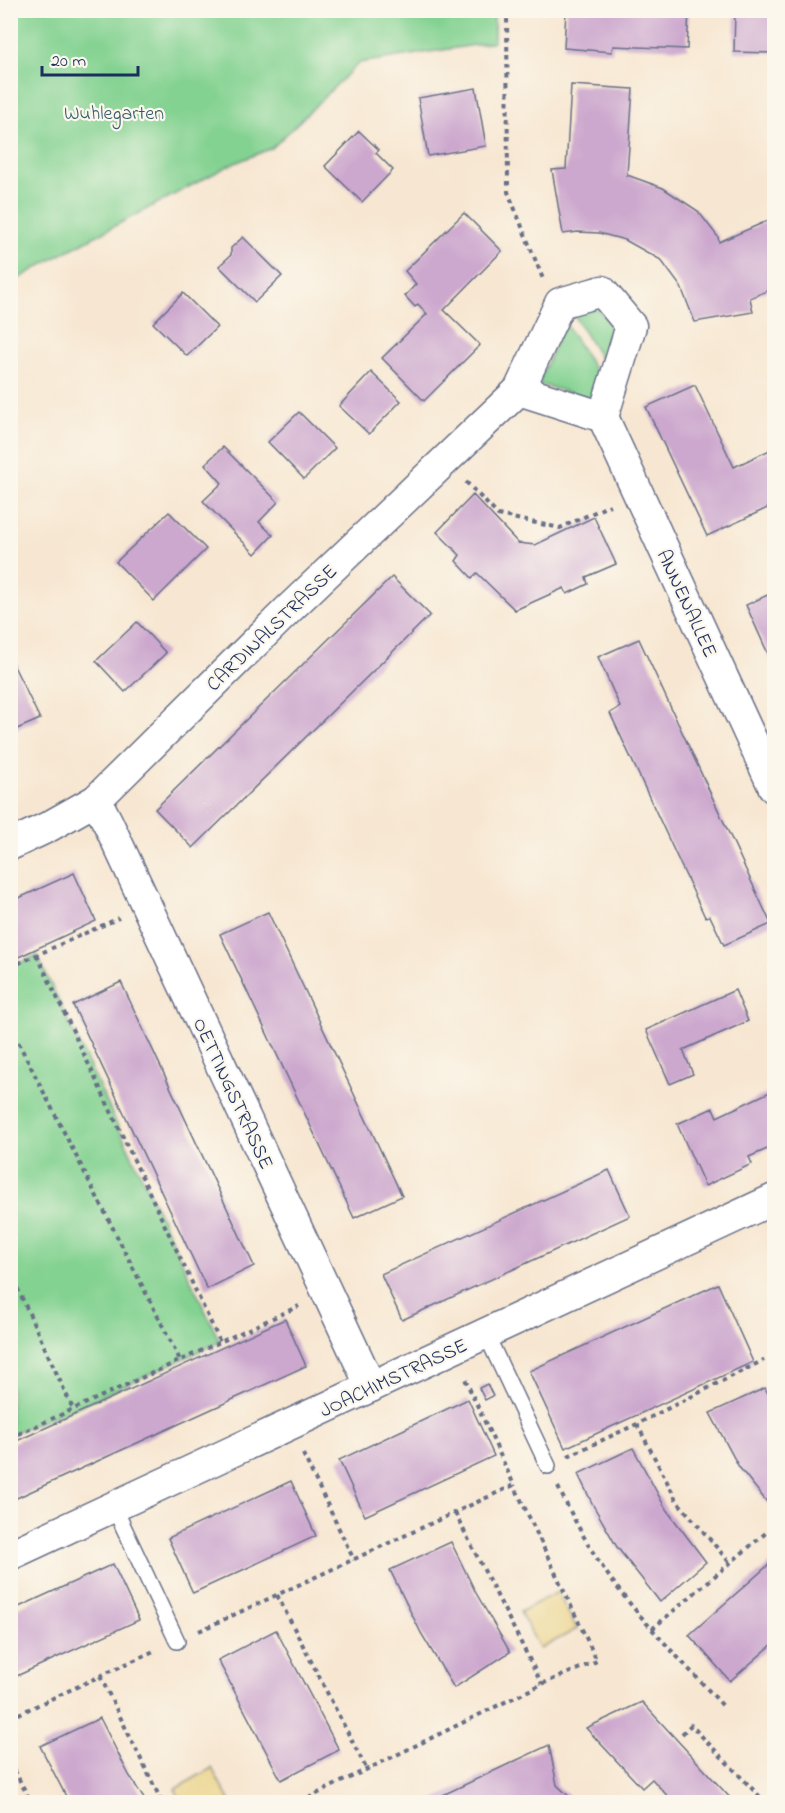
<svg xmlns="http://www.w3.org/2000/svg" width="785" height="1813" font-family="'Indie Flower',sans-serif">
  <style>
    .green { fill: #83d291; stroke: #4f8078; stroke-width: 1.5 }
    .sand { fill: #eeda9e; stroke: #84847e; stroke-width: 1.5 }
    .building { fill: #cca7ce }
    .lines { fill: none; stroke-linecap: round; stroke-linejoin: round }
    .service-casing { stroke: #686f87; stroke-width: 18 }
    .minor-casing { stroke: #686f87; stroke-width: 33 }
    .path { stroke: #686f87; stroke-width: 4; stroke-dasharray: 4.5 4.5; stroke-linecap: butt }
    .service { stroke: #fff; stroke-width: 15 }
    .minor { stroke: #fff; stroke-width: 30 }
    .labels { text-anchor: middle; stroke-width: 4.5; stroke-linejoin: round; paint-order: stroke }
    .park-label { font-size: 20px; fill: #35586b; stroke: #fbf7ec }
    .street-label { font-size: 20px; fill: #1b2f5e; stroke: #fbf7ec }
  </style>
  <rect width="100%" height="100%" fill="#fbf7ec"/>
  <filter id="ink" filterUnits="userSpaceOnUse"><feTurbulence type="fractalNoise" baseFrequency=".0167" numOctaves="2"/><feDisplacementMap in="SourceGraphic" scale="12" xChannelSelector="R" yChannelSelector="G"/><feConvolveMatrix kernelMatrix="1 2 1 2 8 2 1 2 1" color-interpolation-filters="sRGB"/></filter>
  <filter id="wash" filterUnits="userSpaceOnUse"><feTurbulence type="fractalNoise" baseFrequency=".008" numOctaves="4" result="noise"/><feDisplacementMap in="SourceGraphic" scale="24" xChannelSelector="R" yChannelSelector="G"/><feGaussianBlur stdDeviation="1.35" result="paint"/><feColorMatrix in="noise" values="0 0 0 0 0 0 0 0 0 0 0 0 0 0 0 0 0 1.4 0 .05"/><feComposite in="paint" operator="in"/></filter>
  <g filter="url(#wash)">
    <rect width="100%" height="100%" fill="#f7e7d2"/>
    <g class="green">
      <path d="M11 10 494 11V42L359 63 272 148 230 165 56 257 11 283Z"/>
      <path d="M596 306 615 330 603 363 572 312Z"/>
      <path d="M565 323 598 375 590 399 539 384 540 379Z"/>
      <path d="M37 955 220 1342 73 1409 11 1434V967Z"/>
    </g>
    <g class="sand">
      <path d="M557 1592 577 1629 540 1649 520 1612Z"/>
      <path d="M212 1768 230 1802H182L175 1789Z"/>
    </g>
    <g id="blocks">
      <g class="building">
        <path d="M566 10H689L687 49 613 46 612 52 564 48Z"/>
        <path d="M735 10H774V53L734 52Z"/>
        <path d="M571 85 633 89 627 175 663 188 698 211 718 237 719 242 774 218V288L750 298 753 312 695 322 681 287 661 260 625 240 599 233 578 232 563 234 552 170 566 169Z"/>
        <path d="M476 88 486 146 428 156 418 98Z"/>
        <path d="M359 131 379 150 376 153 393 170 362 202 325 166Z"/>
        <path d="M464 213 502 251 444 310 480 345 424 401 382 358 427 314 418 304 415 307 405 296 416 284 405 271Z"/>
        <path d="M243 237 282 276 255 302 219 266 231 255V248Z"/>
        <path d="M183 293 217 327 187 356 153 323Z"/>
        <path d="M371 372 401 401 369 434 339 406Z"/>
        <path d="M695 385 734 467 774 448V505L707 536 646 407Z"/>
        <path d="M299 412 335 448 304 479 268 442Z"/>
        <path d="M223 447 278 502 259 522 273 535 255 554 203 501 222 483 205 464Z"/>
        <path d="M473 495 518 543 535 545 594 517 616 564 586 577 588 584 567 594 564 588 515 610 477 573 472 578 456 561 460 555 437 532Z"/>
        <path d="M169 512 206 549 154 601 116 562Z"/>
        <path d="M392 577 430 615 193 848 155 809Z"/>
        <path d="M774 592V667L746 605Z"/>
        <path d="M137 622 166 653 125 692 96 661Z"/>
        <path d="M639 639 771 924 724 945 710 916 705 917 610 713 620 707 598 657Z"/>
        <path d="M10 658 40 719 10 732Z"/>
        <path d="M74 873 96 921 10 961V902Z"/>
        <path d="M268 912 402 1196 354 1218 220 934Z"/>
        <path d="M121 982 254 1266 207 1289 73 1005Z"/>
        <path d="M735 990 748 1021 683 1050 693 1074 670 1084 646 1030Z"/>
        <path d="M774 1090V1146L749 1157 752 1164 705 1186 677 1124 713 1108 717 1117Z"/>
        <path d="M609 1170 630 1216 402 1320 381 1274Z"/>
        <path d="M718 1284 753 1362 565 1448 529 1371Z"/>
        <path d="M285 1319 306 1366 10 1501V1444Z"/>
        <path d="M487 1384 493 1396 485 1400 479 1388Z"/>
        <path d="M765 1388 774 1405V1502L770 1506 739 1467 710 1413Z"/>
        <path d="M468 1399 494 1456 365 1516 339 1460Z"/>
        <path d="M633 1448 666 1509 706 1562 660 1602 617 1547 593 1505 578 1474Z"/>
        <path d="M291 1481 316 1536 193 1593 168 1538Z"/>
        <path d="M451 1542 476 1593 510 1652 454 1688 421 1633 390 1570Z"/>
        <path d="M774 1560V1643L730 1681 689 1635Z"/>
        <path d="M113 1564 139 1620 10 1679V1611Z"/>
        <path d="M276 1630 339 1750 281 1780 218 1660Z"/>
        <path d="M642 1702 734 1802H673L652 1779 642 1788 586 1728Z"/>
        <path d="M100 1718 129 1775 146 1802H69L40 1746Z"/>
        <path d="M549 1745 557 1785 575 1802H428Z"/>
      </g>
    </g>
  </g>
  <g filter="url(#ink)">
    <use href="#blocks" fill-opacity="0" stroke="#686f87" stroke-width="1.5"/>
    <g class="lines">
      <g class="service-casing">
        <g id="service">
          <path d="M486 1334 548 1466"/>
          <path d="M114 1507 177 1641"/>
        </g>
      </g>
      <g class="minor-casing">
        <g id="minor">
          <path d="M519 390 603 417"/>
          <path d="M603 417 774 788"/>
          <path d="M96 800 108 823 371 1387"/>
          <path d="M10 845 48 827 96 800 288 610 519 390 560 303 602 291 631 326 603 417"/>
          <path d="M10 1555 774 1199"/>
        </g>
      </g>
      <g class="path">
        <path d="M507 10 508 192 543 279"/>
        <path d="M466 482 498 515 560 528 610 505"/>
        <path d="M37 955 220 1342"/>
        <path d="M10 967 119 918"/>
        <path d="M10 1026 180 1360"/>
        <path d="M10 1272 73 1409"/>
        <path d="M637 1424 677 1501 730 1563"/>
        <path d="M10 1438 299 1306"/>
        <path d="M303 1454 354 1560"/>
        <path d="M568 1456 637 1424 764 1360"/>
        <path d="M558 1487C574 1520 591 1552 613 1582 646 1626 686 1665 723 1706"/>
        <path d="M455 1513 542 1684"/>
        <path d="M277 1595 367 1770"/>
        <path d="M652 1629 774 1526"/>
        <path d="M199 1631 514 1485 465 1379"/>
        <path d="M100 1676 162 1802"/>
        <path d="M10 1718 156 1650"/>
        <path d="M682 1734 691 1725 762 1799"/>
        <path d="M10 1762 31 1802"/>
        <path d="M300 1802 542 1684 597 1661 514 1485"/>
      </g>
      <use href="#service" class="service"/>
      <use href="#minor" class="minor"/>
    </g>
  </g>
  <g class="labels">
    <g class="park-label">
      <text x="114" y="119">Wuhlegarten</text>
    </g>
    <g class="street-label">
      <text transform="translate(688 603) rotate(65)" y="7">ANNENALLEE</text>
      <text transform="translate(271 627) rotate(-44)" y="7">CARDINALSTRASSE</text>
      <text transform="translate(234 1093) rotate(65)" y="7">OETTINGSTRASSE</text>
      <text transform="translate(393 1377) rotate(-25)" y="7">JOACHIMSTRASSE</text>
    </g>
  </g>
  <rect width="785" height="1813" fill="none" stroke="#fbf7ec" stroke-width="36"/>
  <path d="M42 66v9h96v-9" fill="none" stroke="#1b2f5e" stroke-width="3"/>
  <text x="51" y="66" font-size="18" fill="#1b2f5e" stroke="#fbf7ec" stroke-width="4.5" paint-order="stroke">20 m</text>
</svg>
